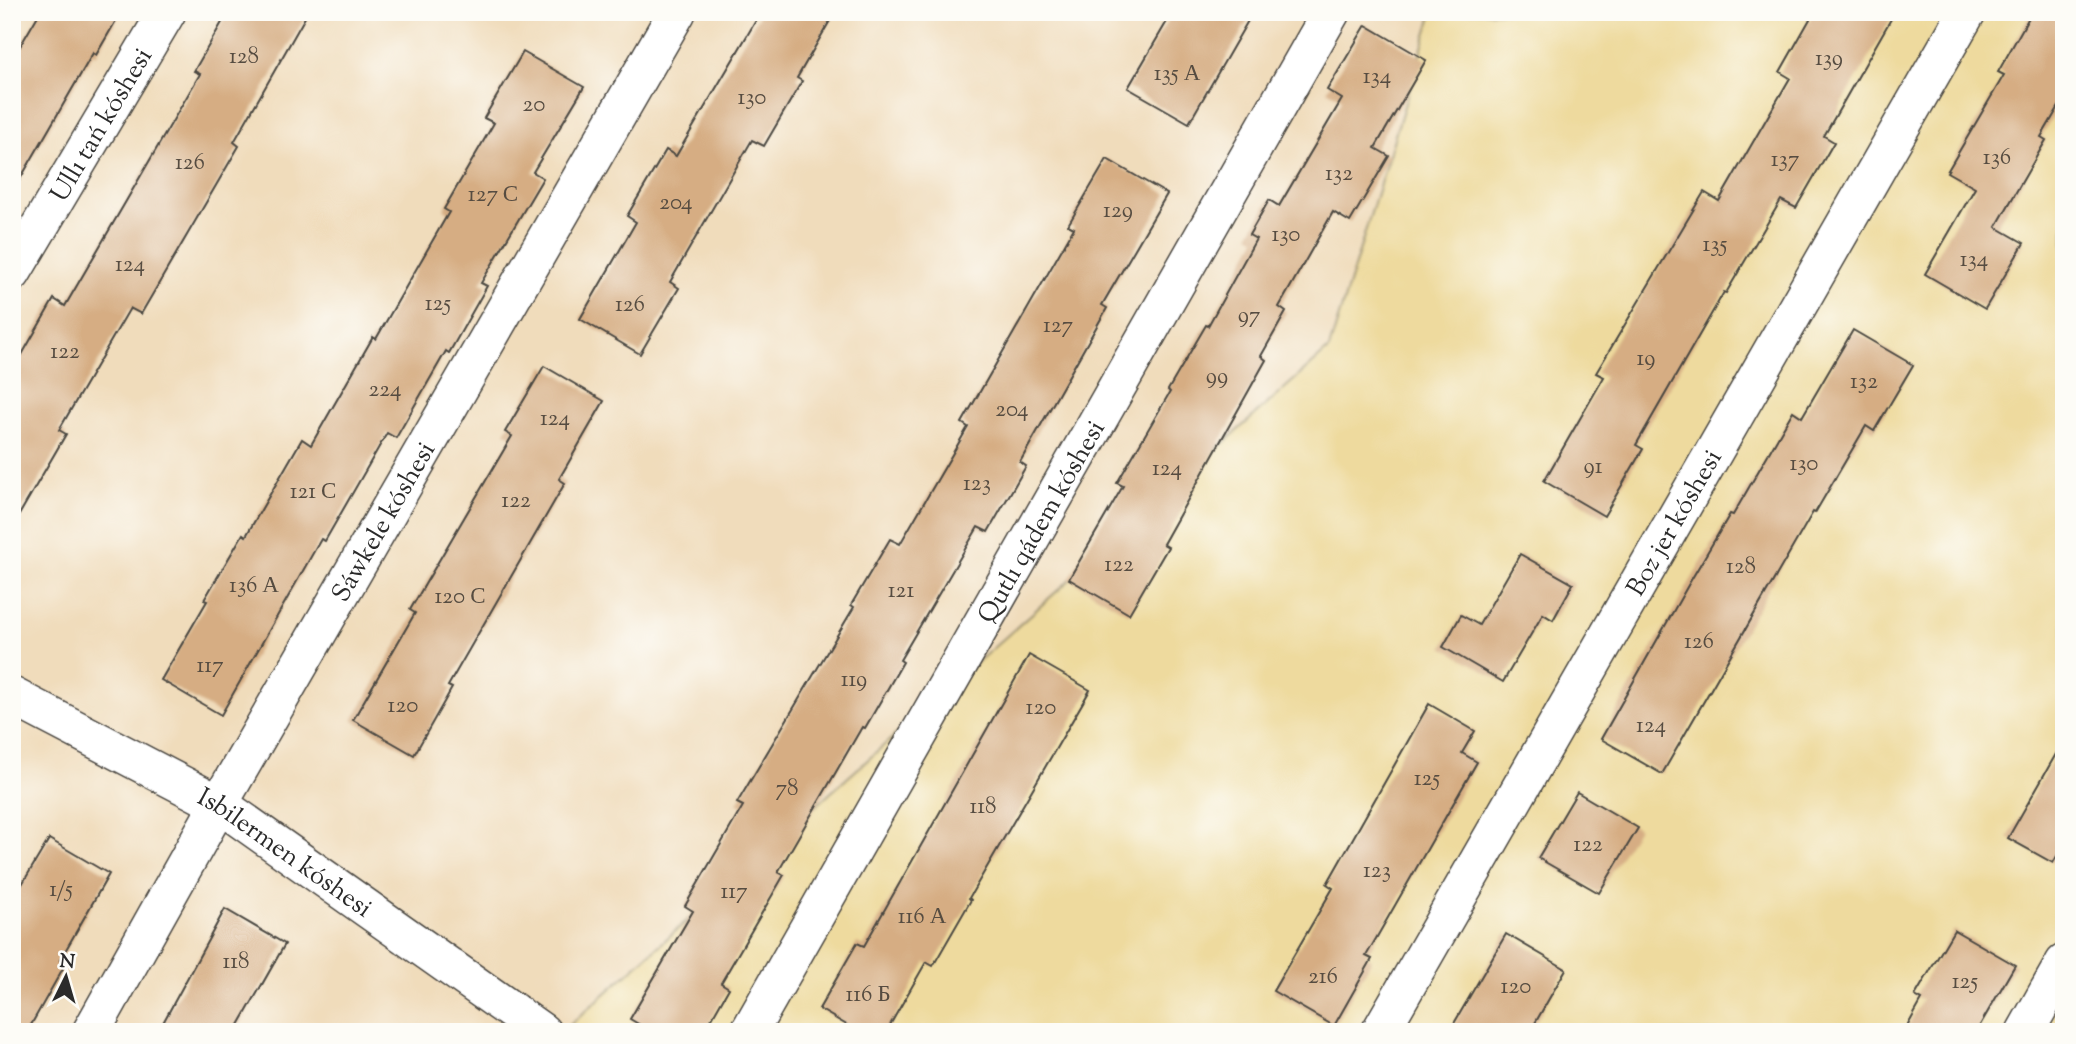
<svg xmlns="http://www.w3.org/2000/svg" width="2076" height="1044" font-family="'Sorts Mill Goudy',serif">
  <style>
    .sand { fill: #eeda9e; stroke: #8c8264; stroke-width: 2 }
    .building { fill: #d6ad83 }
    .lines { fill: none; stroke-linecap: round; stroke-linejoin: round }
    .street-casing { stroke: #494641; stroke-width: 40 }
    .street { stroke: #fff; stroke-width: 37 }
    .labels { text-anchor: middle; stroke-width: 5; stroke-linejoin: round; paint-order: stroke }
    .number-label { font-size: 23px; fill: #564c41 }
    .street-label { font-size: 26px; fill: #2b2b2b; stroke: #fdfcf7 }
  </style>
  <rect width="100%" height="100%" fill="#fdfcf7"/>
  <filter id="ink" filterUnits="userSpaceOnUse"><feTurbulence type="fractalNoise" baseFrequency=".0143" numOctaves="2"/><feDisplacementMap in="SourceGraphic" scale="14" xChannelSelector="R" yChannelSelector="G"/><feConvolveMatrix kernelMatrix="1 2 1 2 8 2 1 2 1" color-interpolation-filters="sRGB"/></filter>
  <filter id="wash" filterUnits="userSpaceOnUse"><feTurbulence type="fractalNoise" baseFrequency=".00686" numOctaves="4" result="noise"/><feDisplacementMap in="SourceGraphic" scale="28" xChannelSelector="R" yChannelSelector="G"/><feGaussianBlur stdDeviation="1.57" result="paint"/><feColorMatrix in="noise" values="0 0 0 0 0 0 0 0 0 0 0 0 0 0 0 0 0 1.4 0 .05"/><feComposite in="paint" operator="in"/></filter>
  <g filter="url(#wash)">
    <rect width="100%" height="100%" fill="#f0dcbb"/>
    <path class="sand" d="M1433 12H2064V1032H562L1329 349Z"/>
    <g id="blocks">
      <g class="building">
        <path d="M40 12H121L96 55 93 53 12 193V60Z"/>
        <path d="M228 12H308L234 142 239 146 141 314 130 308 59 430 66 434 12 527V372L54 299 65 306 200 74 194 71Z"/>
        <path d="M761 12H835L797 78 802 81 764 146 752 140 670 282 679 288 640 354 580 319 636 222 627 216 666 150 676 156Z"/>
        <path d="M1180 12H1253L1189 123 1128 88 1172 13Z"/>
        <path d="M1814 12H1895L1824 136 1834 142 1796 208 1781 200 1726 293 1724 292 1636 445 1643 449 1604 516 1544 481 1604 377 1596 373 1704 192 1719 201 1790 78 1780 72Z"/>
        <path d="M2032 12H2049L2064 21V98L2041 137 2046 140 1996 227 2024 243 1985 309 1925 274 1975 188 1947 172 2004 75 1998 72Z"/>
        <path d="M1366 25 1426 60 1375 148 1389 156 1350 222 1333 212 1279 307 1286 312 1261 356 1266 360 1163 544 1168 547 1129 614 1069 579 1123 486 1117 483 1170 392 1168 390 1206 325 1208 326 1256 239 1249 235 1269 200 1279 206 1342 99 1327 90Z"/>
        <path d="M523 52 584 87 533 172 543 178 481 283 487 286 449 353 446 351 396 438 387 433 325 541 321 539 221 715 161 680 207 601 204 600 243 534 246 536 302 439 311 445 373 337 376 339 449 212 444 209 494 123 484 118Z"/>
        <path d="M1107 159 1167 194 1102 305 1107 308 1020 462 1026 466 988 532 978 527 900 660 903 662 865 728 862 727 778 872 784 875 721 983 729 988 704 1032H652L630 1019 693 911 685 906 743 806 737 803 854 607 851 605 890 539 900 544 968 427 962 423 1074 228 1068 225Z"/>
        <path d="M1853 330 1913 365 1874 431 1866 426 1815 513 1813 512 1662 774 1601 739 1691 580 1730 514 1733 515 1793 411 1802 417Z"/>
        <path d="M544 366 604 401 559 479 565 483 448 686 452 688 414 755 353 720 415 613 410 610 512 436 505 432Z"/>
        <path d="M1520 554 1573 584 1553 620 1543 614 1503 682 1443 647 1461 615 1479 625Z"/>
        <path d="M1029 655 1090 690 969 898 971 900 933 966 926 962 886 1032H859L819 1009 857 943 864 946Z"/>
        <path d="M1429 704 1475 731 1462 753 1477 762 1366 956 1372 959 1334 1026 1273 991 1333 888 1327 884Z"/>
        <path d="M2064 740V844L2053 863 2008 838Z"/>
        <path d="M1577 792 1638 828 1599 893 1538 858Z"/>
        <path d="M49 839 109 874 60 960 66 963 27 1032H12V901Z"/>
        <path d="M225 909 285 944 235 1032H158Z"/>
        <path d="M1954 930 2015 965 1976 1032H1904L1922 1000 1915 996Z"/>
        <path d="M1506 934 1566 969 1530 1032H1449Z"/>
      </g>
    </g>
  </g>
  <g filter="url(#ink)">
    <use href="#blocks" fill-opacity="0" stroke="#494641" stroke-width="2"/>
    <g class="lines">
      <g class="street-casing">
        <g id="street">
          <path id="s1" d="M12 273 167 12"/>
          <path id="s2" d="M12 696 219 804 542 1032"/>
          <path id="s3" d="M91 1032 219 804 677 12"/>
          <path id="s4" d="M749 1032 1331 12"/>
          <path id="s5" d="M1380 1032 1967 12"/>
          <path d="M2025 1032 2064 963"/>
        </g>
      </g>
      <use href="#street" class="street"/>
    </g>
  </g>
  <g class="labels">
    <g class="number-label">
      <text x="244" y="63">128</text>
      <text x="1829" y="65">139</text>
      <text x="1177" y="80">135 А</text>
      <text x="1377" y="83">134</text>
      <text x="752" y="104">130</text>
      <text x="534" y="111">20</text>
      <text x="1997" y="164">136</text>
      <text x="1785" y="166">137</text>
      <text x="190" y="169">126</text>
      <text x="1339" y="180">132</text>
      <text x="493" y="201">127 С</text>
      <text x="676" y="209">204</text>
      <text x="1118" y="217">129</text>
      <text x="1286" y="241">130</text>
      <text x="1715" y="251">135</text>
      <text x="1974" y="266">134</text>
      <text x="130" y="271">124</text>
      <text x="438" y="310">125</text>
      <text x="630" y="311">126</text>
      <text x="1249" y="322">97</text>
      <text x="1058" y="332">127</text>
      <text x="65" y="358">122</text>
      <text x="1646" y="365">19</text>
      <text x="1217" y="383">99</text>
      <text x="1864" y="388">132</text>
      <text x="385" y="396">224</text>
      <text x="1012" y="416">204</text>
      <text x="555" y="425">124</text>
      <text x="1804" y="470">130</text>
      <text x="1593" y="473">91</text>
      <text x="1167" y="475">124</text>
      <text x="977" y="490">123</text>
      <text x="313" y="498">121 С</text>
      <text x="516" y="507">122</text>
      <text x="1119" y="571">122</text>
      <text x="1741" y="573">128</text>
      <text x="254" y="592">136 А</text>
      <text x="901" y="597">121</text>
      <text x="460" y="603">120 С</text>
      <text x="1699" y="648">126</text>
      <text x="210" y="672">117</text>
      <text x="854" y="686">119</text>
      <text x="403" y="712">120</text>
      <text x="1041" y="714">120</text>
      <text x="1651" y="732">124</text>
      <text x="1427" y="785">125</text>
      <text x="787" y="795">78</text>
      <text x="983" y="813">118</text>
      <text x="1588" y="851">122</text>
      <text x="1377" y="877">123</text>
      <text x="61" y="896">1/5</text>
      <text x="734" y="898">117</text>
      <text x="922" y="923">116 А</text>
      <text x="236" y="968">118</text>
      <text x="1323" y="983">216</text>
      <text x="1965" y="988">125</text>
      <text x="1516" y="993">120</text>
      <text x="868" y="1001">116 Б</text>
    </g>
    <g class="street-label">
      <text dy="9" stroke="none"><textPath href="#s1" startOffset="173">Ullı tań kóshesi</textPath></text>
      <text dy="9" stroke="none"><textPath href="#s3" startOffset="588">Sáwkele kóshesi</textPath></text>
      <text dy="9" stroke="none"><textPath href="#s4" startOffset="588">Qutlı qádem kóshesi</textPath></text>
      <text dy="9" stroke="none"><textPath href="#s5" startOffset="588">Boz jer kóshesi</textPath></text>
      <text dy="9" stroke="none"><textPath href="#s2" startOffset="315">Isbilermen kóshesi</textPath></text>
    </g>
  </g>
  <rect width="2076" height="1044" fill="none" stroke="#fdfcf7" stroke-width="42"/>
  <g transform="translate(66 977) rotate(5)" stroke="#fdfcf7" stroke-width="5" paint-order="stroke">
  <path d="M0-5L12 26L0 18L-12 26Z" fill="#2b2b2b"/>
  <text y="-10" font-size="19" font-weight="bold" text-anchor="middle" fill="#2b2b2b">N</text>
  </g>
</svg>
